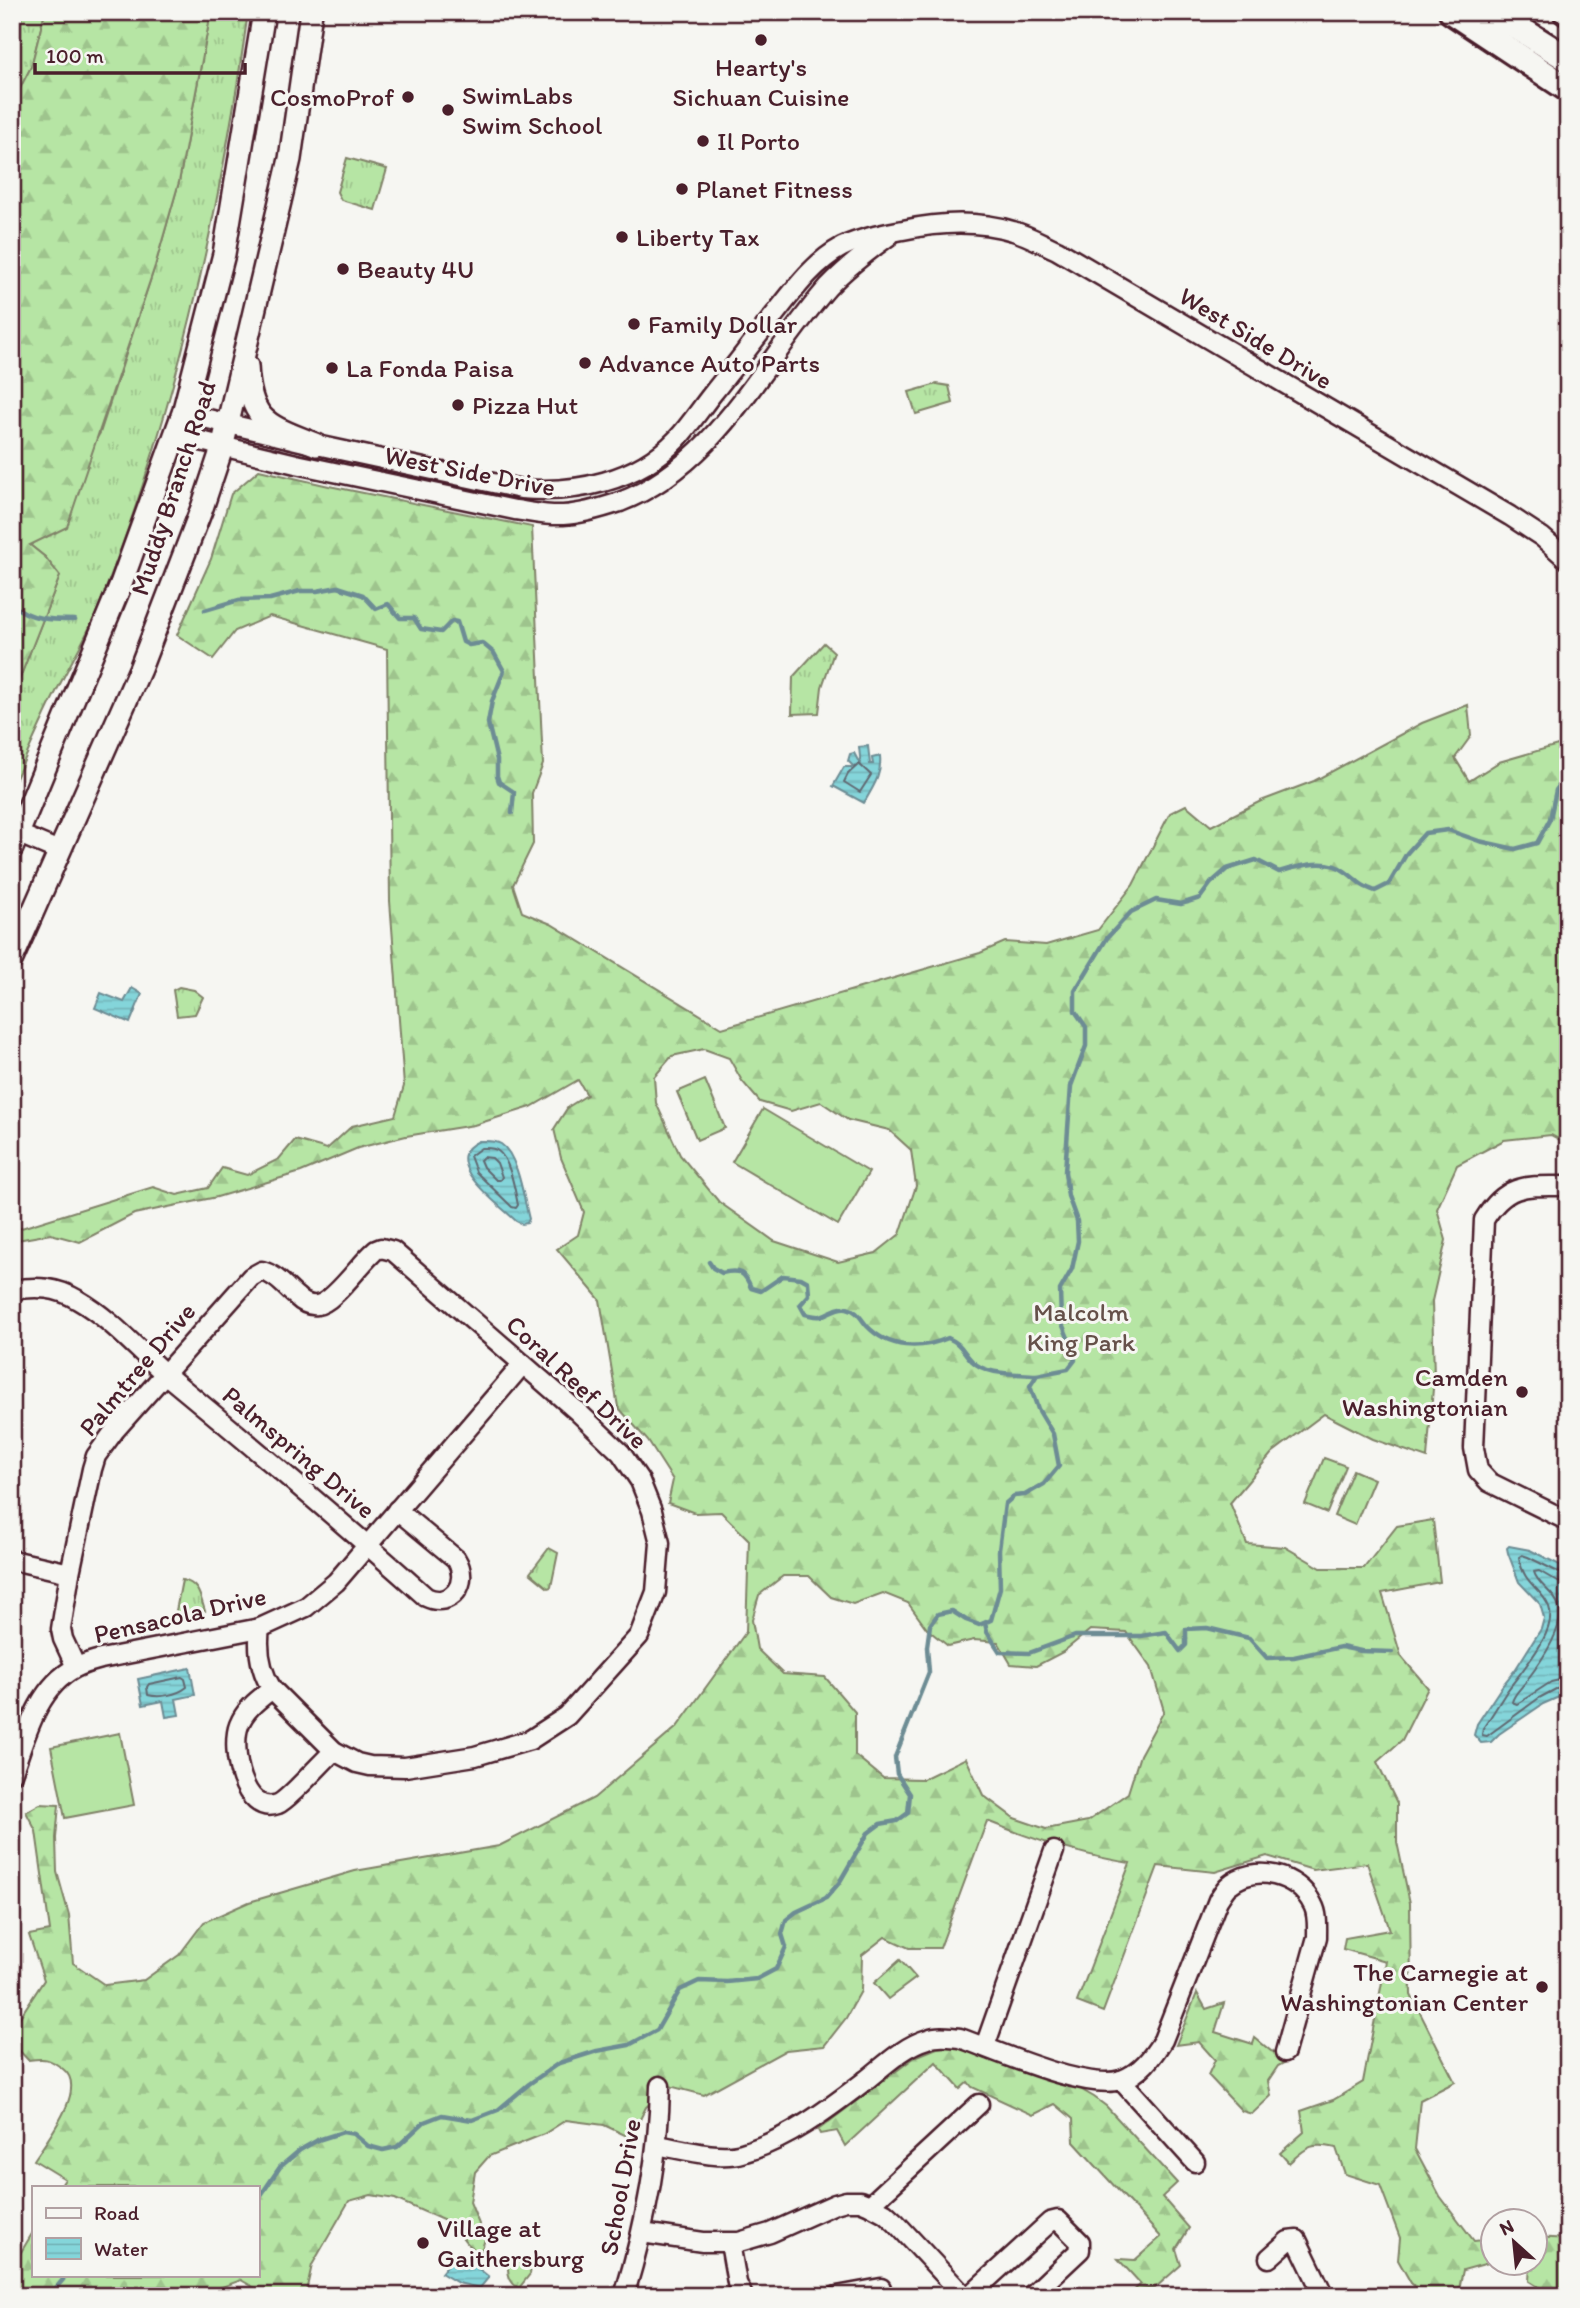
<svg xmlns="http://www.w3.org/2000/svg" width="1580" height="2308" font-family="Itim,sans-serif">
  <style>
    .grass { fill: url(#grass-tufts); stroke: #808268; stroke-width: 2 }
    .forest { fill: url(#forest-firs); stroke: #808268; stroke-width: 2; fill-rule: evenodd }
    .pitch { fill: #b6e5a4; stroke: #808268; stroke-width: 2 }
    .water { fill: url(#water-rules); stroke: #6d8c94; stroke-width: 2 }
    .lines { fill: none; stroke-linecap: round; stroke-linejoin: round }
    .shore { stroke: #616871; stroke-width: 2 }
    .stream { stroke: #6d8c94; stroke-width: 4.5 }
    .minor-casing { stroke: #4a1f2b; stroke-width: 23 }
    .major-casing { stroke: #4a1f2b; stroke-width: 26 }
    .highway-casing { stroke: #4a1f2b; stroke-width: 30 }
    .minor { stroke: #f6f6f2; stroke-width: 18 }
    .major { stroke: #f6f6f2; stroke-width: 21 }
    .highway { stroke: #f6f6f2; stroke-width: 24 }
    .poi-dot { fill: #4a1f2b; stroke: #f6f6f2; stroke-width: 2.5 }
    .labels { text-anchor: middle; stroke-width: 6; stroke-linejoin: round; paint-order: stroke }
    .poi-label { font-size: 26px; fill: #4a1f2b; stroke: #f6f6f2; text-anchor: start }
    .street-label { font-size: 26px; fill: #4a1f2b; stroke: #f6f6f2 }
    .park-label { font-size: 26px; fill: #655049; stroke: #f6f6f2 }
  </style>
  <defs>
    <pattern id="grass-tufts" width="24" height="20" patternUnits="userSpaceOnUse" patternTransform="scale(1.75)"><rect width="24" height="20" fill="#b6e5a4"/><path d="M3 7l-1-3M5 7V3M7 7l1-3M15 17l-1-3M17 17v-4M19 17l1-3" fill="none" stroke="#9ec48d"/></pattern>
    <pattern id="forest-firs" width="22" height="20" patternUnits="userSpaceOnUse" patternTransform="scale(1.75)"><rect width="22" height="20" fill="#b6e5a4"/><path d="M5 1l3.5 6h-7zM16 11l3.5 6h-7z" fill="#9ec48d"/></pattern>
    <pattern id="water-rules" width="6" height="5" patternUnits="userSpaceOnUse" patternTransform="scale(1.75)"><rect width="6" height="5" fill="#84d5da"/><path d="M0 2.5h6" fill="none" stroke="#74b6bb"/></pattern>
  </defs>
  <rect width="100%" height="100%" fill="#f6f6f2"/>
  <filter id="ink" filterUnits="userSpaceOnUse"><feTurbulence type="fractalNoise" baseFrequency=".0143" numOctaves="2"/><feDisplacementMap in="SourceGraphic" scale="14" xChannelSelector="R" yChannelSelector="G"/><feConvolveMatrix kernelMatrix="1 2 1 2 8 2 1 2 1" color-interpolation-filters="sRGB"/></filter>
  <g filter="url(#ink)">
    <g class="grass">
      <path d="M21 12H45L31 67 12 104C12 90 15 78 18 64 21 47 21 30 21 12Z"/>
      <path d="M211 12H248C220 216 174 420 97 611 85 640 68 667 54 696 39 726 26 757 12 787V698L60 576 45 557 30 545 100 433 155 266 179 182Z"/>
      <path d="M347 158 387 169 375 210 341 200 337 192Z"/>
      <path d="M937 384 949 386 953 403 916 414 909 392Z"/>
      <path d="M824 643 834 652 822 687 819 713 792 714 793 677Z"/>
      <path d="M179 987 194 990 203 997 195 1014 177 1016 173 990Z"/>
      <path d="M549 1548 558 1553 551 1587 548 1588 530 1573Z"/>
      <path d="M182 1580C199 1583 200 1596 205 1611L175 1616Z"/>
      <path d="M900 1960 916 1978 888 1999 874 1983Z"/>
      <path d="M509 2257 532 2261 530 2274 519 2288C507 2282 507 2268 509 2257Z"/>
    </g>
    <g class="forest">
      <path d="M45 12H211L179 182 155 266 67 527 30 545 45 557 60 576 12 698V104L31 67Z"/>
      <path d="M259 470 329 486 532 527 543 764 532 793 533 844 513 885 522 912 551 924 722 1028 980 953 1005 942 1046 945 1098 930 1133 885 1170 813 1186 805 1211 826 1261 801 1314 781 1422 723 1468 705 1471 736 1455 758 1469 781 1499 762 1568 742V1144L1551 1135 1504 1140 1457 1165 1437 1209 1446 1240 1432 1301 1434 1377 1427 1458 1373 1439 1324 1414 1272 1453 1230 1503 1247 1544 1285 1547 1321 1568H1364L1397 1526 1433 1520 1440 1582 1382 1593 1401 1656 1428 1688 1402 1740 1377 1762 1397 1803V1842L1410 1903 1411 1995 1455 2082 1420 2100 1415 2149 1440 2196 1474 2241 1492 2239V2262L1463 2270 1458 2294 1426 2296 1411 2283 1398 2260 1400 2238 1380 2185 1345 2174 1336 2148C1311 2142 1307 2147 1289 2163L1280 2153 1304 2132 1301 2111 1333 2100 1363 2082 1386 1961 1343 1949 1345 1938 1390 1930 1367 1863 1313 1870 1267 1856 1215 1872 1158 1866 1103 2012 1077 2002 1130 1863C1080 1855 1034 1840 987 1821L940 1948H909L885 1937 862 1955 861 1991 846 2018 824 2046 786 2050 704 2095 670 2086 646 2107 631 2138 604 2125 566 2120 544 2134 489 2156 475 2172 470 2202 485 2239 480 2255 466 2242 452 2224 395 2199 371 2195 349 2201 312 2265 305 2296H269L241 2280 219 2288 214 2296H12V2267L33 2232V2275H257V2187H60L65 2179 34 2160C46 2141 89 2088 63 2069 49 2058 46 2058 28 2060L17 2048 16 2023 44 1980 29 1935 50 1931 36 1831 26 1812 40 1804 59 1805 56 1838 57 1872 69 1915 73 1963 105 1985 144 1980 179 1955 204 1922 249 1902 355 1871 499 1846 594 1798 677 1727 746 1632 749 1540 721 1512 695 1513 668 1503 673 1480 648 1441 618 1407 600 1300 557 1249 578 1235 584 1212 561 1158 554 1129 568 1107 587 1095 578 1080 531 1107 474 1125 406 1136 358 1148 301 1172 217 1197 134 1214 80 1242 51 1234 17 1240 18 1229 153 1187 177 1195 208 1188 222 1168 247 1175 279 1159 295 1140 327 1149 352 1126 395 1116 404 1086 390 901 387 649 270 616 235 631 213 659 177 635 211 559 231 494ZM704 1049 729 1058 742 1081 760 1102 791 1111 821 1102 848 1120 889 1130 911 1150 916 1186 900 1234 876 1253 838 1262 774 1241 719 1202 680 1155 656 1103 654 1077 672 1056ZM783 1576H809L831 1597 853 1604 883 1593 908 1603 927 1629 948 1646 974 1640 998 1642 1011 1664 1036 1666 1063 1652 1090 1630 1126 1632 1151 1667 1164 1711 1140 1755 1128 1793 1088 1821 1046 1829 1014 1818 983 1795 966 1758 923 1779 883 1778 855 1755V1712L825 1677 783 1674 757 1649 752 1620 759 1595Z"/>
      <path d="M1197 1993 1206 2009 1224 2003 1215 2032 1253 2044 1255 2038 1271 2051 1293 2058 1278 2066 1268 2081 1271 2096 1252 2114 1242 2111 1208 2075 1215 2060 1199 2042 1176 2045Z"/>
      <path d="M949 2046 961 2048 1075 2086 1094 2097 1106 2106 1177 2183 1162 2197 1189 2228 1176 2249 1181 2265 1155 2288 1140 2290 1133 2296H1128L1141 2284 1118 2259 1135 2260 1161 2237 1074 2142 1073 2119 1055 2104 1033 2115 972 2087 968 2082 960 2089 936 2062 845 2146 837 2131 820 2134 818 2130 915 2057 937 2048Z"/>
      <path d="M1535 2237 1568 2239V2296H1553L1529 2281 1530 2263 1534 2262Z"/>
    </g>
    <g class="pitch">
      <path d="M705 1080 725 1128 697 1140 677 1092Z"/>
      <path d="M763 1109 869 1172 838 1225 732 1162Z"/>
      <path d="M1324 1458 1346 1466 1327 1513 1305 1504Z"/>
      <path d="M1353 1470 1374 1479 1355 1525 1334 1516Z"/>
      <path d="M120 1733 134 1805 65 1818 51 1747Z"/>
    </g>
    <g class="water">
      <path d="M868 746 870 764H873L872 758 880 756C882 775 873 787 864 803L833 786 844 767H854L848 761 850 754 854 753 861 766 859 747Z"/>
      <path d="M132 988 142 994 130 1023 95 1008 101 993 124 1002Z"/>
      <path d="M479 1141C486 1141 494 1140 501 1144 518 1155 524 1200 529 1219L527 1223 522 1224 516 1221C499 1204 436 1160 479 1141Z"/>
      <path d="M1509 1546 1530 1550 1568 1569V1693L1543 1704 1499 1734 1491 1742 1481 1743 1474 1735 1477 1724 1502 1686 1515 1670 1541 1629 1544 1618 1540 1604 1519 1582 1508 1553 1507 1548Z"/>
      <path d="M190 1668 195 1695 176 1699 179 1715 166 1717 163 1701 143 1705 138 1679Z"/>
      <path d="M458 2252 489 2277 480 2288 458 2283 441 2273Z"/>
    </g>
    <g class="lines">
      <g class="shore">
        <path d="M859 764 871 775 860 792 844 782 848 774Z"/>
        <path d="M481 1148C487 1148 493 1147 498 1151 510 1159 515 1191 518 1205L516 1208 512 1207 476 1172 470 1156Z"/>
        <path d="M483 1157 492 1158 497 1163 502 1177 500 1180H496L483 1167 480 1160Z"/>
        <path d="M1568 1575 1562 1574 1528 1557 1522 1555 1519 1557C1523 1585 1542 1588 1549 1607 1558 1632 1521 1671 1507 1691 1499 1703 1492 1716 1483 1728L1482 1735 1487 1736 1539 1698 1556 1689 1568 1687"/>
        <path d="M1568 1584 1558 1582 1539 1571 1534 1572C1538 1586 1555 1592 1559 1607 1565 1628 1540 1663 1527 1680 1522 1688 1514 1693 1512 1702L1517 1704 1551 1682 1568 1678"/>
        <path d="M182 1677 185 1679 187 1687C177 1695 160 1698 148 1695L147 1687 149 1684Z"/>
      </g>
      <g class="stream">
        <path d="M12 604C30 620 51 620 75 620"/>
        <path d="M205 610 239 600 270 599 300 591H317L338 587 363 595 376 609 388 604 400 618H414L421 629 441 632 452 621 457 622 463 642 469 645 482 643 494 653 504 671 492 701 488 723 497 760V776L499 782 514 792 512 813"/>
        <path d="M709 1262 713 1268 722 1273C739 1269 745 1272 751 1288L761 1291 783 1276 801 1278 808 1282 809 1295 800 1305 805 1314C810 1315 816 1317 821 1316 830 1313 838 1306 847 1308 857 1310 861 1319 867 1326 889 1349 920 1350 948 1338 962 1344 962 1351 972 1361 987 1376 1016 1373 1036 1375"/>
        <path d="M985 1623 987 1632 1000 1652 1029 1653 1075 1636H1141L1166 1632 1180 1651 1186 1645V1629L1207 1628 1249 1638 1267 1658 1294 1657 1341 1647 1361 1651 1392 1652"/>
        <path d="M257 2201 280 2167 300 2150 318 2140 343 2132 354 2134 368 2146 383 2150 397 2147 424 2122 442 2115 472 2120 498 2110 529 2084 559 2063 597 2051 629 2045 657 2030 680 1990 699 1981 727 1982 757 1979 776 1969 786 1947 782 1934 786 1920 796 1912 826 1898 839 1883 868 1833 880 1824 897 1821 908 1813 910 1794 897 1774 895 1757 929 1672 927 1647 930 1625 938 1614 952 1611 966 1620 979 1625 991 1620 1000 1588 999 1550 1005 1504 1014 1496 1025 1495 1044 1484 1059 1466 1053 1434 1038 1409 1030 1386 1037 1375 1068 1369 1075 1360 1071 1345 1061 1321 1060 1290 1072 1269 1078 1241 1077 1221 1068 1196 1065 1172 1071 1086 1086 1046V1027L1075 1011V991L1107 938 1131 912 1156 900 1181 904 1200 898 1211 883 1227 869 1256 860 1279 872C1299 866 1328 857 1346 872 1360 882 1357 884 1375 891L1389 884 1407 853 1425 833 1448 830 1479 841 1515 849 1537 843 1550 819 1556 790 1568 774"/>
        <path d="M49 2296 67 2275"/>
      </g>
      <g class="minor-casing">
        <g id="minor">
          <path d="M183 413 317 445 521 489C576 494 637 481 677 439 690 425 701 408 713 393 734 367 754 340 775 314 794 290 814 262 842 247 861 238 883 234 903 230 940 222 977 220 1013 231 1028 235 1043 244 1057 250L1510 516 1542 537 1568 560"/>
          <path d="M176 435 296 464 515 510C531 512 547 516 563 515 582 514 602 508 620 502 718 464 762 362 828 287 846 268 868 251 889 236"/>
          <path d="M12 831 59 851"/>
          <path d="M1568 1186C1528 1186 1507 1182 1484 1220L1474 1448 1478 1470 1489 1482 1568 1521"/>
          <path d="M12 1290C37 1286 57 1287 78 1300 113 1320 140 1353 171 1379 257 1450 342 1522 426 1597 451 1609 471 1583 456 1559L397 1510"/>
          <path d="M12 1560 70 1573"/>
          <path d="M76 1667 63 1639 61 1629 70 1573 92 1469 96 1456 115 1430 251 1277 262 1271C277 1275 286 1288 297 1297 302 1302 309 1306 317 1305 334 1303 361 1262 376 1250L381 1248 393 1251 577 1411 621 1453 640 1481 652 1511 660 1543 656 1592 639 1636 567 1716 530 1740 475 1756 405 1767 370 1766 357 1763 334 1751 272 1689C260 1670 257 1650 260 1628"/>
          <path d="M272 1689C258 1700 245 1709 239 1725 230 1748 243 1817 278 1804 288 1800 323 1761 334 1751"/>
          <path d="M12 1774C26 1736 37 1688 75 1668 83 1664 93 1661 101 1659L260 1628 306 1607 336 1582 523 1364"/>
          <path d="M985 2046 1054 1851"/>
          <path d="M1121 2080 1195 2162"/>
          <path d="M657 2145C681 2149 719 2160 742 2153 788 2140 828 2109 866 2080 885 2065 904 2046 928 2039 938 2035 949 2037 960 2038 997 2051 1085 2091 1121 2080 1140 2074 1153 2056 1163 2040L1218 1900C1221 1896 1224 1890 1228 1886 1255 1863 1298 1874 1313 1905 1318 1914 1317 1927 1317 1937L1285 2052"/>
          <path d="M870 2205 979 2104"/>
          <path d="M642 2233 703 2242H739L770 2233 835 2204 846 2201H860L870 2205 885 2213 896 2223 964 2296"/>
          <path d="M730 2243 737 2283 743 2296"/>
          <path d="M1269 2258 1288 2241 1297 2240 1324 2296"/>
          <path d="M624 2296C645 2227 659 2158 660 2086"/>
          <path d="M837 2296 881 2288"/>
          <path d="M969 2296 1050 2222 1058 2220 1080 2242V2250L1031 2296"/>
        </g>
      </g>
      <g class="major-casing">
        <g id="major">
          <path d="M247 366C250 424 269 425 317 445"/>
          <path d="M12 848 121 584 183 413 224 254 264 12"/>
          <path d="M12 959 140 669 202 508 222 448 290 159 311 12"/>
        </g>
      </g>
      <g class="highway-casing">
        <g id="highway">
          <path d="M1452 12 1568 89"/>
          <path d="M1493 12 1568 59"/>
          <path d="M1566 12 1568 13"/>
        </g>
      </g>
      <use href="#minor" class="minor"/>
      <use href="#major" class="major"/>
      <use href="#highway" class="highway"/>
    </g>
  </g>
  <g class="poi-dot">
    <circle cx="761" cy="40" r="7"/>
    <circle cx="408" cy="97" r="7"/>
    <circle cx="448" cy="110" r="7"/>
    <circle cx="703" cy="141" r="7"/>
    <circle cx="682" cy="189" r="7"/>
    <circle cx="622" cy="237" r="7"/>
    <circle cx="343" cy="269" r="7"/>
    <circle cx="634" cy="324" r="7"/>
    <circle cx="585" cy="363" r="7"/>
    <circle cx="332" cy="368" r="7"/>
    <circle cx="458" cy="405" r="7"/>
    <circle cx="1522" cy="1392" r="7"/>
    <circle cx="1542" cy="1987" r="7"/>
    <circle cx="423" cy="2243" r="7"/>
  </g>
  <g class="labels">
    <g class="poi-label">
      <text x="761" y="76" text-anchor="middle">Hearty's<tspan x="761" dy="30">Sichuan Cuisine</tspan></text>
      <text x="462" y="104">SwimLabs<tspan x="462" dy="30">Swim School</tspan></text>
      <text x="394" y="106" text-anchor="end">CosmoProf</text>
      <text x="717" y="150">Il Porto</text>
      <text x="696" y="198">Planet Fitness</text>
      <text x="636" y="246">Liberty Tax</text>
      <text x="357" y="278">Beauty 4U</text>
      <text x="648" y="333">Family Dollar</text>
      <text x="599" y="372">Advance Auto Parts</text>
      <text x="346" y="377">La Fonda Paisa</text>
      <text x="472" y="414">Pizza Hut</text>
      <text x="1508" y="1386" text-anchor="end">Camden<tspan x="1508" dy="30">Washingtonian</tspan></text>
      <text x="1528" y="1981" text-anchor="end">The Carnegie at<tspan x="1528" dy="30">Washingtonian Center</tspan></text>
      <text x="437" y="2237">Village at<tspan x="437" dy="30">Gaithersburg</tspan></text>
    </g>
    <g class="street-label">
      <text transform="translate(1256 338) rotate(31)" y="9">West Side Drive</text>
      <text transform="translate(470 471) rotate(11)" y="9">West Side Drive</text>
      <text transform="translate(173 488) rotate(-72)" y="9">Muddy Branch Road</text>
      <text transform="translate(137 1369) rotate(-50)" y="9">Palmtree Drive</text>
      <text transform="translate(577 1382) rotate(43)" y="9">Coral Reef Drive</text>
      <text transform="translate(299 1452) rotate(40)" y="9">Palmspring Drive</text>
      <text transform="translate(180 1615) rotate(-13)" y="9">Pensacola Drive</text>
      <text transform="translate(620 2187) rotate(-80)" y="9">School Drive</text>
    </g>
    <g class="park-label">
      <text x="1081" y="1321">Malcolm<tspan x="1081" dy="30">King Park</tspan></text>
    </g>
  </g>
  <rect width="1580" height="2308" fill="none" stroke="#f6f6f2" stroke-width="42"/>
  <rect x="21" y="21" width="1538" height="2266" fill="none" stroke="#4a1f2b" stroke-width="2.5" filter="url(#ink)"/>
  <rect x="32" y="2186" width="228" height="91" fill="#f6f6f2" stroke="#b1a0a2" stroke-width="2"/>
  <rect x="46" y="2208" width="35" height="10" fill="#f6f6f2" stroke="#b1a0a2" stroke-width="2"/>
  <text x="94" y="2220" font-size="21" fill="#4a1f2b">Road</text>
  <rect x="46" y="2238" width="35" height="21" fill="url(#water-rules)" stroke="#b1a0a2" stroke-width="2"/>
  <text x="94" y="2256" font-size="21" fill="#4a1f2b">Water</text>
  <g transform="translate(1514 2242) rotate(333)"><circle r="33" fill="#f6f6f2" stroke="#b1a0a2" stroke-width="2"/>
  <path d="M0-5L12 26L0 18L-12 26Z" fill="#4a1f2b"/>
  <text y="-10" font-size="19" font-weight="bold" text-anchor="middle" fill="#4a1f2b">N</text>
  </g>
  <path d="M35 63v10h210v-10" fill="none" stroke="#4a1f2b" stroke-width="3.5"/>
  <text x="46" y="63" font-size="21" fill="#4a1f2b" stroke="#f6f6f2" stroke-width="5" paint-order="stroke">100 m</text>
</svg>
